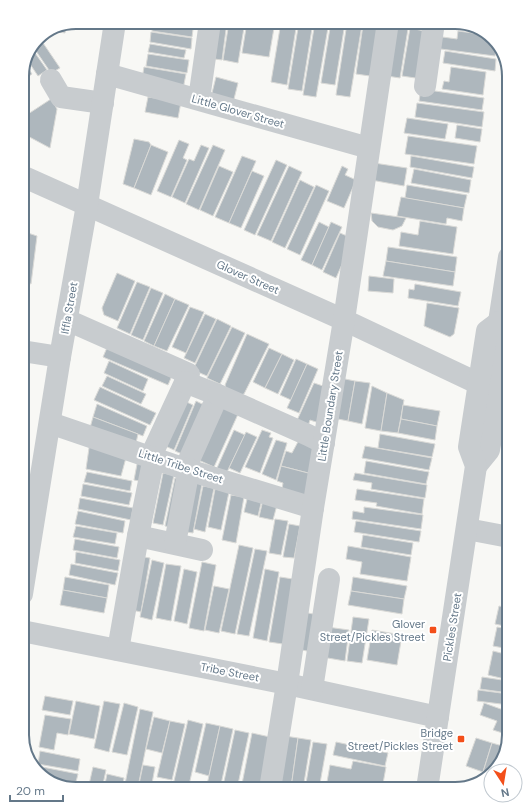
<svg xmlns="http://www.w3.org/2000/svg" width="531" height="811" font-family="'DM Sans',sans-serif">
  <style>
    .building { fill: #aeb7bd; stroke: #dadad7 }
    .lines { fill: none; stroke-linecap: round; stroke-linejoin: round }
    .minor { stroke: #c8cccf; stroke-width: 22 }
    .poi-dot { fill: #f34f1a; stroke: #fff; stroke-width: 1.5 }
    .labels { text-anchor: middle; stroke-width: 4; stroke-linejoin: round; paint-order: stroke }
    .street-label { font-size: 11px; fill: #647889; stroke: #fff }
    .poi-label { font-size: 11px; fill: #647889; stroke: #fff; text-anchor: end }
    .rim { fill: none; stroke: #647889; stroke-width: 2 }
  </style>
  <rect width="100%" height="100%" fill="#f8f8f5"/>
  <g class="building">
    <path d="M153 22H194L192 37 152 31Z"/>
    <path d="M212 22H227L222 60 207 58Z"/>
    <path d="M229 22H245L238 63 223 60Z"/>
    <path d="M247 22H275L269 57 242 53Z"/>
    <path d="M281 22H297L287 85 271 82Z"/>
    <path d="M299 22H313L302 91 288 89Z"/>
    <path d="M315 22H329L316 97 303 95Z"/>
    <path d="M331 22 345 23 335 85 321 83Z"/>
    <path d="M347 23 362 25 350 97 336 95Z"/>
    <path d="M363 25 378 28 370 76 356 74Z"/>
    <path d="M66 26 65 33 53 31Z"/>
    <path d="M395 27 408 29 400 78 387 76Z"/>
    <path d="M410 28 429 32 422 79 402 76Z"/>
    <path d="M458 31 488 35 497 44 495 56 433 48 435 36 457 39Z"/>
    <path d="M151 32 192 38 191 49 150 42Z"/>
    <path d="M39 37 60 68 51 73 34 48Z"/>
    <path d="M150 44 186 50 184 58 148 52Z"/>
    <path d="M33 50 47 70 38 76 28 61Z"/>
    <path d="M445 51 496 59 495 71 443 63Z"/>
    <path d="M148 54 189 60 187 73 146 66Z"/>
    <path d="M26 65 32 74 22 81V73Z"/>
    <path d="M144 67 186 74 183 89 142 79Z"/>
    <path d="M451 67 486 72 483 95 442 89 444 81 449 82Z"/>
    <path d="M216 77 238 83 233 103 211 97Z"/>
    <path d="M421 89 484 98 482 110 419 101Z"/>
    <path d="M148 97 181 102 178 118 145 112Z"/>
    <path d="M51 99 57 109 50 148 22 133V118Z"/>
    <path d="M417 103 484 112 482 127 415 117Z"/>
    <path d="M407 118 448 124 445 139 404 133Z"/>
    <path d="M457 125 482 129 480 142 455 138Z"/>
    <path d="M408 136 477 146 474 164 405 154Z"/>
    <path d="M134 139 149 142 151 145 134 188 123 184Z"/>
    <path d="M179 140 189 144 183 158 187 160 171 197 157 191Z"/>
    <path d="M151 145 168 152 151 195 134 188Z"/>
    <path d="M201 145 209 148 185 203 172 197 189 159 194 161Z"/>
    <path d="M213 145 225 150 199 210 186 204Z"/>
    <path d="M242 156 256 161 229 223 215 217Z"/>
    <path d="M411 156 474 167 472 178 410 167Z"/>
    <path d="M276 160 287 165 255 235 244 230Z"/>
    <path d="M374 163 407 168 404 186 371 180Z"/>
    <path d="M219 166 233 172 213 216 200 210Z"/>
    <path d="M289 166 302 172 271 241 257 235Z"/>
    <path d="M342 166 348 169 345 175 356 180 344 208 327 201Z"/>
    <path d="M414 169 471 180 469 193 411 183Z"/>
    <path d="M252 171 264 176 241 228 229 223Z"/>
    <path d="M300 180 314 187 285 248 272 242Z"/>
    <path d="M316 185 329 191 300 255 287 249Z"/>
    <path d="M407 185 467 195 464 208 405 198Z"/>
    <path d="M401 197 464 208 462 221 447 218 446 224 397 216Z"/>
    <path d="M371 213 406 218 402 226 393 230 378 227 372 221Z"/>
    <path d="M420 221 457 227 453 254 399 246 401 232 418 235Z"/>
    <path d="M319 222 329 227 312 265 301 260Z"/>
    <path d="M331 222 342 227 322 270 312 265Z"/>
    <path d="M22 231 37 236 31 284 22 281Z"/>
    <path d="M340 233 347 236 343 262 336 278 323 272Z"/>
    <path d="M388 247 457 257 455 272 386 261Z"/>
    <path d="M386 261 455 272 453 286 383 276Z"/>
    <path d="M117 273 135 281 118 321 104 315 102 308Z"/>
    <path d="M369 276 394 279 393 293 368 291Z"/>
    <path d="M137 282 150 287 130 334 117 328Z"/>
    <path d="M415 284 461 292 458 306 408 298 409 289 414 290Z"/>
    <path d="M151 288 163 293 143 340 131 335Z"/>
    <path d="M165 294 175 299 154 346 144 341Z"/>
    <path d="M175 299 189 305 167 351 154 346Z"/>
    <path d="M427 303 459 308 454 334 450 337 424 326Z"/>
    <path d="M190 307 204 312 186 353 172 347Z"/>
    <path d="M205 314 216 319 195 363 184 358Z"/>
    <path d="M217 319 231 326 207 376 193 370Z"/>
    <path d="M232 327 245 333 220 384 207 378Z"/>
    <path d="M247 334 269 344 244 394 230 398 225 385Z"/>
    <path d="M109 343 174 371 168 385 103 357Z"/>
    <path d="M269 348 282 354 265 388 253 382Z"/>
    <path d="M282 354 294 360 278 394 265 388Z"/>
    <path d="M296 359 307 364 291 400 280 395Z"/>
    <path d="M109 361 148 379 143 391 104 373Z"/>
    <path d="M307 364 318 369 299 413 287 408Z"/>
    <path d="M107 376 146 394 141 404 102 386Z"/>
    <path d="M340 378 355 381 348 421 333 418Z"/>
    <path d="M355 381 370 383 362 424 348 421Z"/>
    <path d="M314 383 323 386 319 423 310 420 306 432 294 427Z"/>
    <path d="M372 386 387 393 381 431 365 428Z"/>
    <path d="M100 387 156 413 150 425 94 400Z"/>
    <path d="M387 393 404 400 398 433 381 431Z"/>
    <path d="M180 399 193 405 174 450 161 444Z"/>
    <path d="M196 401 208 407 187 456 175 451Z"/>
    <path d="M219 403 239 412 214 467 194 458Z"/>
    <path d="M97 404 147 426 143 436 93 417Z"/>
    <path d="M403 405 440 411 437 426 401 419Z"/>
    <path d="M93 417 138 434 136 443 90 428Z"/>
    <path d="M401 419 437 426 435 440 398 433Z"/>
    <path d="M234 430 245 435 227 472 217 468Z"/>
    <path d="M262 430 271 433 269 437 273 438 260 473 245 467Z"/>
    <path d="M246 432 257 437 240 473 229 468Z"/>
    <path d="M380 434 435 444 432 457 378 448Z"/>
    <path d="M300 438 315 444 312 474 281 466 286 451 292 453Z"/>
    <path d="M276 440 287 443 276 480 262 474Z"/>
    <path d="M90 441 127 454 121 476 86 469Z"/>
    <path d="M365 446 432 458 429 470 362 458Z"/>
    <path d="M138 459 149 463 145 482 134 480Z"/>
    <path d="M366 461 429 472 426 484 364 473Z"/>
    <path d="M281 466 312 474 309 499 282 489 283 483 277 481Z"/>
    <path d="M87 472 132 481 130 491 84 482Z"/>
    <path d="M163 473 174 475 163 525 153 523Z"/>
    <path d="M355 473 427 485 425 498 371 489 372 483 353 480Z"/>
    <path d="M175 478 185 480 175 528 165 526Z"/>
    <path d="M189 482 202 484 193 533 180 531Z"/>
    <path d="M83 484 132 493 129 505 81 496Z"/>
    <path d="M203 486 214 488 205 532 194 529Z"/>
    <path d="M215 489 229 492 221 530 208 527Z"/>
    <path d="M357 489 424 499 422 514 376 506 377 503 355 500Z"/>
    <path d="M231 495 244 497 236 543 222 540Z"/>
    <path d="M248 495 262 499 258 516 244 512Z"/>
    <path d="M80 498 133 508 131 520 78 509Z"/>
    <path d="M263 500 277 505 273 520 259 517Z"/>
    <path d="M364 507 423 515 421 529 352 519 353 511 364 513Z"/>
    <path d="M78 511 125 521 123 533 75 524Z"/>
    <path d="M275 519 288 521 281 555 269 553Z"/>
    <path d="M356 521 421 531 419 542 354 532Z"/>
    <path d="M289 524 300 526 294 558 283 557Z"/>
    <path d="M76 526 117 533 115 544 73 537Z"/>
    <path d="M363 535 413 543 411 555 361 547Z"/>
    <path d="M75 539 119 547 117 558 73 550Z"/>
    <path d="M239 545 253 548 235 634 221 631Z"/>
    <path d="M348 546 411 557 407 581 360 574 362 562 346 559Z"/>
    <path d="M255 549 267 551 249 636 237 634Z"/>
    <path d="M76 552 120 560 118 571 75 563Z"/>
    <path d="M137 556 150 558 141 612 127 609Z"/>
    <path d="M505 556H509V569L503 568Z"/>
    <path d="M152 560 164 563 152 620 140 617Z"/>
    <path d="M202 562 216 565 204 631 189 628Z"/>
    <path d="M71 564 118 573 115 585 69 575Z"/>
    <path d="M166 564 181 566 171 621 156 618Z"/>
    <path d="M184 569 197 572 187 624 174 621Z"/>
    <path d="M265 569 279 572 267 641 253 638Z"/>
    <path d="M65 577 109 585 107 598 63 590Z"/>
    <path d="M280 577 293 579 283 644 269 642Z"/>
    <path d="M353 577 407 586 404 599 351 591Z"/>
    <path d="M214 586 229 589 219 633 205 630Z"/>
    <path d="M63 590 107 598 104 613 60 605Z"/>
    <path d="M351 591 404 599 402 614 348 605Z"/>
    <path d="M499 606 509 608V627L495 624Z"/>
    <path d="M303 612 318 615 312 652 297 649Z"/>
    <path d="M353 617 369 619 362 663 347 661Z"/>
    <path d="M327 627 349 630 345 661 322 657Z"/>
    <path d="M497 627 509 629V649L493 646Z"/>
    <path d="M372 630 402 635 397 665 367 660Z"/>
    <path d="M493 651 509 655V680L488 675Z"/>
    <path d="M482 677 509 681V693L480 689Z"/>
    <path d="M478 690 509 694V705L477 701Z"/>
    <path d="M45 696 73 701 70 715 42 710Z"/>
    <path d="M76 701 100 706 94 739 69 734Z"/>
    <path d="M104 701 120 704 109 752 94 748Z"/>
    <path d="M124 703 138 707 127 755 112 752Z"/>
    <path d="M484 703 509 712V735L493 730 497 721 480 715Z"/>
    <path d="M140 709 153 712 138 787 125 784Z"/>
    <path d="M45 715 71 719 68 735 57 733 54 750 39 747Z"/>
    <path d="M154 717 170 721 162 753 146 749Z"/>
    <path d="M188 720 203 724 189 785 174 781Z"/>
    <path d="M170 721 185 724 172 780 157 777Z"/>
    <path d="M206 723 220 726 209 776 195 772Z"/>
    <path d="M220 726 233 729 220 789H206Z"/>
    <path d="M235 730 249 733 237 789 223 786Z"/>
    <path d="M252 733 270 737 260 789H241Z"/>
    <path d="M285 736 298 738 291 788 278 786Z"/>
    <path d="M298 738 311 740 303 789 291 788Z"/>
    <path d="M476 738 492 743 483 772 466 766Z"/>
    <path d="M313 742 327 744 319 789H305Z"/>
    <path d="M336 742 388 753 385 766 333 755Z"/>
    <path d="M492 743 506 747 500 765 493 771H491L490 774 483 772Z"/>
    <path d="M40 751 80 759 78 771 38 764Z"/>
    <path d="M353 761 386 767 382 789H368L327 782 330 765 351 769Z"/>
    <path d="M143 765 155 767 151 789H138Z"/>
    <path d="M37 766 78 774 75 786 46 780 36 768Z"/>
    <path d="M93 767 106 770 102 789H88Z"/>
    <path d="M107 774 124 778 122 789H104Z"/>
  </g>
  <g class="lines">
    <g class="minor">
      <path d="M107 74 369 148"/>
      <path d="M51 80 61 97 103 103"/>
      <path d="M425 86 434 22"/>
      <path d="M199 99 210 22"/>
      <path d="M22 176 344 320 473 381"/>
      <path d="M67 320 189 374 151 456"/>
      <path d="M22 351 60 357"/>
      <path d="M185 382 218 395 185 469"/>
      <path d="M218 395 308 435 324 443"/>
      <path d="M50 423 185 469 313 508"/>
      <path d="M476 466 489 450 497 403 507 336 499 322 509 257"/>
      <path d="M467 529 509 537"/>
      <path d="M138 536 202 550"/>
      <path d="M175 543 189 469"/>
      <path d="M22 594 60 357 87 205 115 22"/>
      <path d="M22 631 287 684 438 717"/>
      <path d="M118 650 138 536 154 457"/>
      <path d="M312 689 329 579"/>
      <path d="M270 789 287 684 313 508 344 320 388 22"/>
      <path d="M427 789 476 466 469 447 487 331 499 322"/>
    </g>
  </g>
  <g class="poi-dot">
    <rect x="429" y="626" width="8" height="8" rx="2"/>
    <rect x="457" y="735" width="8" height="8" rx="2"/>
  </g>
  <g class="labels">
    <g class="street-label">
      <text transform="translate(238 111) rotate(16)" y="4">Little Glover Street</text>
      <text transform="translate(248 277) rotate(24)" y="4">Glover Street</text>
      <text transform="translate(69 308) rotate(-80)" y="4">Iffla Street</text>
      <text transform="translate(330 406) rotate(-81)" y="4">Little Boundary Street</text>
      <text transform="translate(181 466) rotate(18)" y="4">Little Tribe Street</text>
      <text transform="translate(452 627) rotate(-81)" y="4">Pickles Street</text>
      <text transform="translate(230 672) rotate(11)" y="4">Tribe Street</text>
    </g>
    <g class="poi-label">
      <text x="425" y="628">Glover<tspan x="425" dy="13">Street/Pickles Street</tspan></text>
      <text x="453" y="737">Bridge<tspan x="453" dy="13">Street/Pickles Street</tspan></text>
    </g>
  </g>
  <path d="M0 0H531V811H0ZM76 29H455A47 47 0 0 1 502 76V735A47 47 0 0 1 455 782H76A47 47 0 0 1 29 735V76A47 47 0 0 1 76 29Z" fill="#fff" fill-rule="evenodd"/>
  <path class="rim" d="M76 29H455A47 47 0 0 1 502 76V735A47 47 0 0 1 455 782H76A47 47 0 0 1 29 735V76A47 47 0 0 1 76 29Z"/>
  <g transform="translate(503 783) rotate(168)"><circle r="19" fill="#ffffff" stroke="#c1c9d0"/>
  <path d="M0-3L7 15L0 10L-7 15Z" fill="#f34f1a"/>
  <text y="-6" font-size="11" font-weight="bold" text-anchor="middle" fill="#647889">N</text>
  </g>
  <path d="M10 795v6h53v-6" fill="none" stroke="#647889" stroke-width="2"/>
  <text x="16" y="795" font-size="12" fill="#647889" stroke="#ffffff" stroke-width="3" paint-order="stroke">20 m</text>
</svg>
